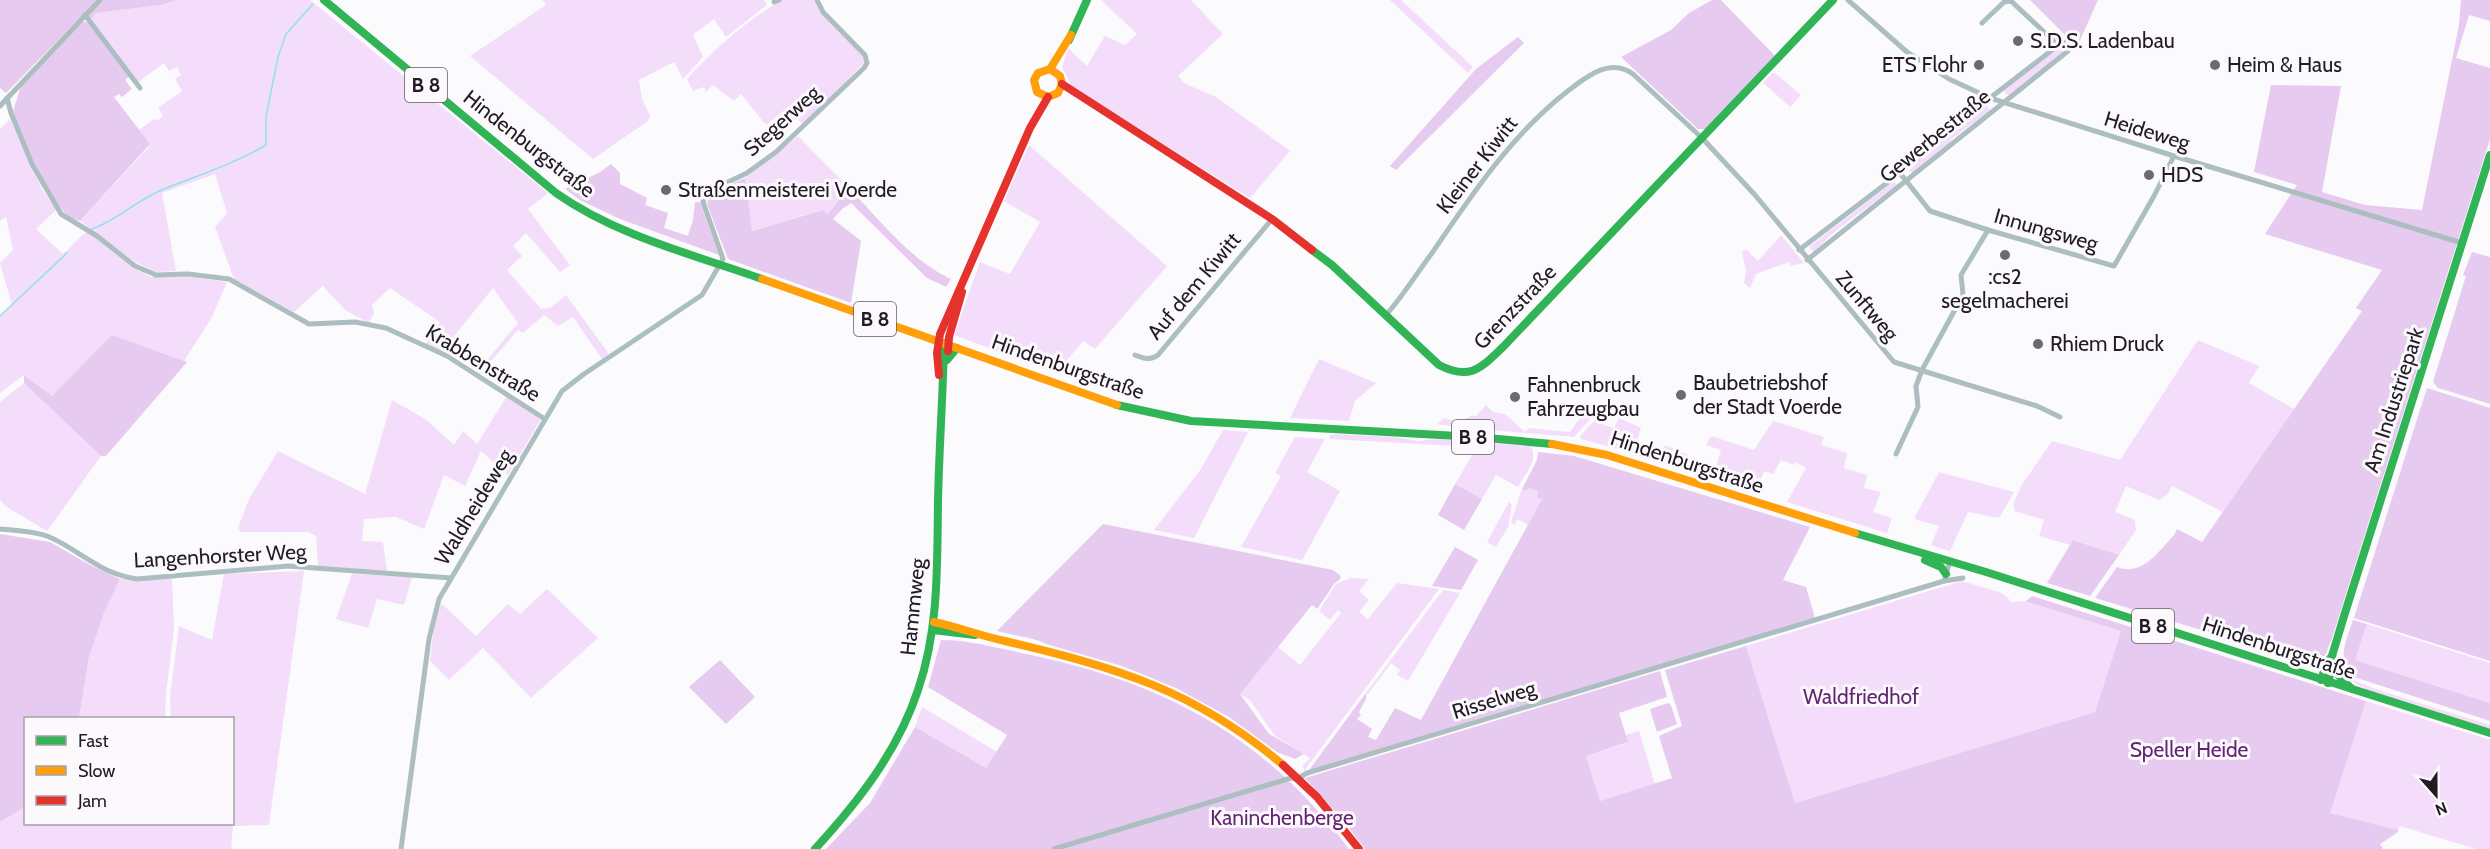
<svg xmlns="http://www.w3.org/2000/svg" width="2490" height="849" font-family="Cabin,sans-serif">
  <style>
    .green { fill: #f4ddfb }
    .forest { fill: #e7caef }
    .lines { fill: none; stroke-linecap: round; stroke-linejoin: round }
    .stream { stroke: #8ee3e6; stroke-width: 1.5 }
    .street { stroke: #acbec0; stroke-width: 5 }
    .fast { stroke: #30b455; stroke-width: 8 }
    .slow { stroke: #ff9f0a; stroke-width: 8 }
    .jam { stroke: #e5322d; stroke-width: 8 }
    .poi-dot { fill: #6d696f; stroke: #fcf9fd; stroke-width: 2 }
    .labels { text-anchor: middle; stroke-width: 6; stroke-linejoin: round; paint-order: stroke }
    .shield { fill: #fcf9fd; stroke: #635e64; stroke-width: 1.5 }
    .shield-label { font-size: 20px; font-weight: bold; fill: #211b23 }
    .poi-label { font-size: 21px; fill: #211b23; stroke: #fcf9fd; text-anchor: start }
    .street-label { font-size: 21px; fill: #211b23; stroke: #fcf9fd }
    .park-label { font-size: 21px; fill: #632573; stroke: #fcf9fd }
  </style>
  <rect width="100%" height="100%" fill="#fbfafc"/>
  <g class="green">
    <path d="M177 0H310L548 193 528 209 570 265 560 272 526 233 513 246 522 256 507 270 541 309 550 308 566 295 609 354 602 359 573 317 558 326 544 315 523 333 518 330 480 374 477 372 518 323 493 288 441 352 426 344 440 322 390 288 372 305 374 313 369 323 345 310 323 286 294 312 234 279 215 227 227 213 215 174 162 193 176 271 156 272 135 262 80 221 148 148 150 144 139 130 154 119 157 121 163 116 158 108 182 91 175 79 181 75 177 67 169 71 164 63 137 83 90 18 96 13 161 5Z"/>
    <path d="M543 0H764L767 5 726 37 714 19 693 35 703 57 683 79 674 62 639 80 642 99 650 116 648 121 593 159 470 56 546 5Z"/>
    <path d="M782 0H815L862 54 865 62 804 125 786 109 766 125 741 94 734 101 713 85 706 92 704 87 693 91 687 79C714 49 747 20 782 0Z"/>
    <path d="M1101 0H1191L1223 34 1178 76 1184 83 1216 97 1290 151 1250 198 1072 87 1062 67 1068 48 1087 66 1105 36 1125 45 1137 34Z"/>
    <path d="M1390 0H1401L1473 67 1468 73Z"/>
    <path d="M2061 47 2063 50 2062 54 2010 95 2005 94 2004 90 2056 48Z"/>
    <path d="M1772 73H1775L1801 95 1790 107 1763 83Z"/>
    <path d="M1983 106H1987L1990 111 1951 139V142L1912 173 1908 169Z"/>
    <path d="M10 119 42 189 56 210 36 229 63 254 85 233H90L135 269 151 277H190L227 282 212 317 184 361 112 335 52 397 24 375 0 393V317L12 305 0 263 13 250 6 217 0 221V129Z"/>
    <path d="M798 136 849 188 828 214 822 210 751 231 745 178Z"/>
    <path d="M1029 145 1167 266 1095 349 1083 341 1056 373 954 335 980 262 1010 274 1040 222 1004 201Z"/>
    <path d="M1894 181 1897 185 1833 233 1814 252 1809 247Z"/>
    <path d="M1781 235 1804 263 1790 266 1789 262 1756 274 1750 288 1744 283 1746 271 1742 252 1746 249 1758 261Z"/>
    <path d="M2198 340 2259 366 2249 383 2294 409 2223 512 2172 486 2167 495 2159 500 2126 486 2115 512 2135 520 2136 530 2119 555 2074 540 2070 545 2039 536 2044 520 2015 511 2013 505 2021 486 2052 441 2120 460Z"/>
    <path d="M1319 359 1376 383 1355 401 1349 421 1290 418Z"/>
    <path d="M24 383 101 456 47 531 5 506 0 499V402Z"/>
    <path d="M507 396 541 419 508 475 481 451 465 486 444 475 424 529 396 517 364 519 362 541 383 542 387 571 318 566 316 536 308 532H241L238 528 249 499 278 451 365 494 392 400 425 419 454 445 463 431 477 444Z"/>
    <path d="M1486 405 1493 412 1505 414 1525 432 1529 428 1570 432C1577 422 1579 415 1592 417L1574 437 1465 428 1437 424 1444 418 1459 422 1473 415 1475 417Z"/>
    <path d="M1597 418 1605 421 1604 425 1614 428 1619 418 1641 428 1632 453 1581 439 1580 436Z"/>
    <path d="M1773 421 1824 437 1821 445 1847 453 1844 468 1867 475 1864 488 1881 492 1873 512 1892 518 1887 533 1787 502 1806 468 1796 462 1794 465 1781 460 1773 474 1764 471 1756 492 1692 472 1698 461 1716 466 1721 450 1706 445 1711 436 1754 450Z"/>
    <path d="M1223 430 1248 432 1194 538 1154 530 1201 469Z"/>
    <path d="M1335 434 1395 437 1418 441 1435 439 1470 441 1473 447 1329 439 1330 435Z"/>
    <path d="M1295 437 1325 439 1307 472 1340 491 1302 560 1241 547 1281 476 1275 473Z"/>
    <path d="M1485 442 1530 445C1540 458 1525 474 1518 487L1496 475 1482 499 1455 484 1478 445Z"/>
    <path d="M1665 445 1688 455 1678 468 1653 460 1657 450 1662 451Z"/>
    <path d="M1939 472 2014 492 1999 518 1968 512 1950 551 1931 545 1939 526 1914 519Z"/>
    <path d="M1528 488 1539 491 1542 499 1528 525 1518 519 1514 525 1511 522 1522 489 1525 491Z"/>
    <path d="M1509 502 1512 505 1508 527 1496 547 1487 542Z"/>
    <path d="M304 571 269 825 233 826 231 849H0V822L25 807 26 824H232V718H171L170 696 179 626 212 640 224 574Z"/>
    <path d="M352 574 412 577 404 605 377 599 368 628 336 619Z"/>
    <path d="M172 578 174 629 166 694 165 718H79L89 657 104 613 120 579Z"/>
    <path d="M1351 578 1369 579 1359 591 1369 600 1359 612 1368 619 1397 583 1439 589 1304 771 1303 765 1310 758 1275 736 1250 700 1239 694 1278 647 1300 665 1341 613 1338 610 1330 620 1320 612 1321 608 1336 584Z"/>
    <path d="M1962 581 2002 593 2012 602 2026 601 2121 631 2095 712 1795 803 1746 646Z"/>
    <path d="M547 589 598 638 531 698 483 648 449 680 430 661 434 627 441 603 476 636 508 604 520 614Z"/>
    <path d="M1444 590 1460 593 1408 681 1397 675 1400 670 1391 663 1368 694 1366 693 1440 594Z"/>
    <path d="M2367 624 2490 663V703L2355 660Z"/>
    <path d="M2343 676 2378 690 2490 725V729L2367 690Z"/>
    <path d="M2366 701 2490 740V849H2476L2400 826 2398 830 2329 813Z"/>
    <path d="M922 707 997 752 987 769 915 727Z"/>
    <path d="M1639 731 1655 784 1600 801 1586 756 1627 743 1626 735Z"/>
  </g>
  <g class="forest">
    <path d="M0 0H98L6 93 0 88Z"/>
    <path d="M103 0H177L161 5 96 13 90 20 88 15Z"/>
    <path d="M1712 0H1721L1775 56 1706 129H1698L1621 57 1671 30 1689 13Z"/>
    <path d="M2030 0H2098L2077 47Z"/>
    <path d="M2461 0H2490V21L2469 15 2456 58 2490 68V139L2332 638 2321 666 2318 669 2248 644 2095 598 2117 567C2142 577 2159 551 2174 535L2177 529 2202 542 2362 311 2356 308 2382 270 2265 234 2297 185 2254 172 2271 85 2341 86 2322 192 2365 205 2422 210 2459 25Z"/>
    <path d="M80 22H88L129 76 125 80 132 89 122 97 119 94 114 97 150 144 80 221C75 219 70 218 67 215 49 199 20 135 13 111L20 89 26 80Z"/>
    <path d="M1518 37 1524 43 1396 170 1390 166 1476 69Z"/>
    <path d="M611 164 620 173V184L647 198 645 205 668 213 664 228 688 236 693 220 695 202H700L719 255 620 219 580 200 565 189 600 172Z"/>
    <path d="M745 178 752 231 823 210 828 214 849 188C880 220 910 260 951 279L946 287 927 278 851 203 842 209 833 219 861 241 851 303 728 259 707 204 709 194Z"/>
    <path d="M2472 252 2490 257V404L2438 388 2433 382 2466 276 2463 275Z"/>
    <path d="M112 335 187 362 106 456H101L24 383V375L52 396Z"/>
    <path d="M2427 388 2490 408V661L2354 618Z"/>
    <path d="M1538 452 1574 456 1810 527 1783 580 1806 587 1815 618 1309 770 1366 693V699L1359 712 1361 715 1357 719 1372 729 1368 737 1376 740 1395 708 1421 720 1542 499 1537 497 1538 491 1528 488 1526 491 1522 489 1537 460Z"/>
    <path d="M1455 484 1482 499 1464 530 1438 515Z"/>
    <path d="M1103 524 1333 570 1340 575 1341 578 1334 584 1317 609 1312 605 1240 694 1269 734 1304 754 1295 759 1277 752 1229 717 1176 688 1122 666 1046 644C1036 638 1011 635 997 631Z"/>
    <path d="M0 534 50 542 90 565 120 579 104 613 89 657 79 718H26L25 807 0 822Z"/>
    <path d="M2073 540 2119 555 2090 596 2047 583Z"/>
    <path d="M1455 547 1478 560 1461 590 1432 586Z"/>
    <path d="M2032 596 2366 701 2330 813 2398 830V832L2380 844 2383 849H1365L1342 819 1305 778 1660 671 1667 697 1619 713 1628 742 1586 756 1600 801 1672 778 1659 736 1682 726 1665 670 1746 646 1795 803 2095 712 2121 631 2028 602 2026 601Z"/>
    <path d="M2353 620 2367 624 2355 660 2490 703V721L2354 677C2335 662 2347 639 2353 620Z"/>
    <path d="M941 640C971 640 1001 649 1031 655 1167 684 1265 737 1349 849H826L870 803 915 727 986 768 1007 735 928 687Z"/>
    <path d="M720 660 755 697 726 724 689 687Z"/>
    <path d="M1668 703 1671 705 1677 724 1657 732 1650 709Z"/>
  </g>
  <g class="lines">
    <g class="stream">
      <path d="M92 229C118 220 138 199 164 189 199 175 234 164 266 145V117L278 57 286 34 313 4"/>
      <path d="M0 316 67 253"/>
    </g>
    <g class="street">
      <path d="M1848 0 1907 52 1949 79 1990 98 2174 156 2462 243"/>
      <path d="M774 2 779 0"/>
      <path d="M85 15 140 88"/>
      <path d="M1982 23 2004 2 2011 1 2058 45"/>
      <path d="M7 98 11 113 32 164 61 214 97 236 135 266 156 275 188 274 229 279 309 324 355 322 386 328 447 356 545 419"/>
      <path d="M0 106 100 0"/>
      <path d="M1900 173 1930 211 1988 230 2114 266 2154 196 2174 156"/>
      <path d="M1799 250 1900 173 1990 98 2056 47 2065 42 2069 44 2068 51 1807 260"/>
      <path d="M1386 315C1403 296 1417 273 1432 253 1473 193 1511 135 1569 90 1589 75 1610 58 1633 74L1702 138 1755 195 1894 362 2037 406 2060 417"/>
      <path d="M1135 355C1143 358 1150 361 1158 355L1272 219"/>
      <path d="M1896 454 1918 407 1916 386 1922 370 1963 295 1961 275 1988 230"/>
      <path d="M0 529C15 530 33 531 47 536 81 550 97 573 137 579L288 566 451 578"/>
      <path d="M1950 561 1944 581 1963 578"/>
      <path d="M401 849 429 639 439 599 562 391 584 374 702 295 723 259 703 202 705 193 747 173 776 152 864 68 867 63 865 55 823 12 817 0"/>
      <path d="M1054 849 1291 778 1297 779 1307 773 1944 581"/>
    </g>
    <g class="fast">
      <path d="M324 0 556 193C617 236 692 254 762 279"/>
      <path d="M1069 40 1087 0"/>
      <path d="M1312 250 1332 265 1439 365C1470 381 1481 368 1503 347L1833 0"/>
      <path d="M947 360 957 348"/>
      <path d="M1117 405 1191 421 1476 437 1552 444"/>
      <path d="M1855 533 1986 572 2490 733"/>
      <path d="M1925 560 1941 567 1946 574"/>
      <path d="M933 630 975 635"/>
      <path d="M2333 663 2339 676 2352 689"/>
      <path d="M2321 680 2327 662 2332 656"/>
      <path d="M2328 683 2333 663 2332 656 2344 616 2490 155"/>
      <path d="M815 849C858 802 898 751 918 690 939 629 937 566 938 502 939 449 943 396 944 343"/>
    </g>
    <g class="slow">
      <path d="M1050 69 1060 76 1062 84 1058 93 1048 97 1037 92 1034 80 1038 73 1050 69 1071 35"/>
      <path d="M762 279 1117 405"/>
      <path d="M1552 444 1607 455 1855 533"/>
      <path d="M934 622C958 627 981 636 1005 641 1115 667 1195 690 1283 765"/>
    </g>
    <g class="jam">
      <path d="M1062 84 1272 219 1312 250"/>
      <path d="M948 351 949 337 962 292"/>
      <path d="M939 375 937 353 940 334 1030 128 1048 97"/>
      <path d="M1283 765 1317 797 1359 849"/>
    </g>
  </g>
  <g class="poi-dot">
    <circle cx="2018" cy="41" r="6"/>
    <circle cx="1979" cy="65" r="6"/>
    <circle cx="2215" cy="65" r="6"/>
    <circle cx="2149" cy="175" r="6"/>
    <circle cx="666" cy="190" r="6"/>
    <circle cx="2005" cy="255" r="6"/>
    <circle cx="2038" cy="344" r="6"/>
    <circle cx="1681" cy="395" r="6"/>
    <circle cx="1515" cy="397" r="6"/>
  </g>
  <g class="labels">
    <g class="shield">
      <rect x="405" y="68" width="42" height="34" rx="4.5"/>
      <rect x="854" y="302" width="42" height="34" rx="4.5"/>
      <rect x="1452" y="420" width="42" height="34" rx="4.5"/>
      <rect x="2132" y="609" width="42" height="34" rx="4.5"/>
    </g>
    <g class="shield-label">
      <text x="426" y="92">B 8</text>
      <text x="875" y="326">B 8</text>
      <text x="1473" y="444">B 8</text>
      <text x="2153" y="633">B 8</text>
    </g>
    <g class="poi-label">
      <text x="2030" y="48">S.D.S. Ladenbau</text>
      <text x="1967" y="72" text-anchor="end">ETS Flohr</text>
      <text x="2227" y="72">Heim &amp; Haus</text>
      <text x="2161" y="182">HDS</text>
      <text x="678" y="197">Straßenmeisterei Voerde</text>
      <text x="2005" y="284" text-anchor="middle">:cs2<tspan x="2005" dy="24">segelmacherei</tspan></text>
      <text x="2050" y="351">Rhiem Druck</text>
      <text x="1693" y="390">Baubetriebshof<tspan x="1693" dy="24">der Stadt Voerde</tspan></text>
      <text x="1527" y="392">Fahnenbruck<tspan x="1527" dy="24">Fahrzeugbau</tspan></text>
    </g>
    <g class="street-label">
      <text transform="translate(782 121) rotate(-42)" y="7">Stegerweg</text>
      <text transform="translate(2147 131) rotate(17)" y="7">Heideweg</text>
      <text transform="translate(1935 136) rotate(-39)" y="7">Gewerbestraße</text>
      <text transform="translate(529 144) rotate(38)" y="7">Hindenburgstraße</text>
      <text transform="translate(1477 165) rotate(-52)" y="7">Kleiner Kiwitt</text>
      <text transform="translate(2046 230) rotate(16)" y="7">Innungsweg</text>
      <text transform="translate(1194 286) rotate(-50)" y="7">Auf dem Kiwitt</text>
      <text transform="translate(1867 306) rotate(50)" y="7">Zunftweg</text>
      <text transform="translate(1515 307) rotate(-46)" y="7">Grenzstraße</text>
      <text transform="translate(483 363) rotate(31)" y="7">Krabbenstraße</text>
      <text transform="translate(1068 367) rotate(19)" y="7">Hindenburgstraße</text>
      <text transform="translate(2394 400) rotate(-72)" y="7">Am Industriepark</text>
      <text transform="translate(1687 462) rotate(18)" y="7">Hindenburgstraße</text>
      <text transform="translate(474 507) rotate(-59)" y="7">Waldheideweg</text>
      <text transform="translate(220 556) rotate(-3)" y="7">Langenhorster Weg</text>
      <text transform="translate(913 607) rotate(-84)" y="7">Hammweg</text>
      <text transform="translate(2279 648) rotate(18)" y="7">Hindenburgstraße</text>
      <text transform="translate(1494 700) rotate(-17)" y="7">Risselweg</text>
    </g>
    <g class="park-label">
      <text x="1861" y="704">Waldfriedhof</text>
      <text x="2189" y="757">Speller Heide</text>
      <text x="1282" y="825">Kaninchenberge</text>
    </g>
  </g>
  <rect x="24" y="717" width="210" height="108" fill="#fcf9fd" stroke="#a4a0a6" stroke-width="1.5"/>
  <rect x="36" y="736" width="30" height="9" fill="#30b455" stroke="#a4a0a6" stroke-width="1.5"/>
  <text x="78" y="747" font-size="18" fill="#211b23">Fast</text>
  <rect x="36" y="766" width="30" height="9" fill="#ff9f0a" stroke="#a4a0a6" stroke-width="1.5"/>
  <text x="78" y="777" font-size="18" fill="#211b23">Slow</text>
  <rect x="36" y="796" width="30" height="9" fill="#e5322d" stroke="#a4a0a6" stroke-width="1.5"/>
  <text x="78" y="807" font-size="18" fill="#211b23">Jam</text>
  <g transform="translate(2436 795) rotate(159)" stroke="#fcf9fd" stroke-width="4.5" paint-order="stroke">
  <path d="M0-4.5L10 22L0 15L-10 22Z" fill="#211b23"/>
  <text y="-9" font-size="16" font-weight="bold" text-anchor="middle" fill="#211b23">N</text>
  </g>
</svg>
